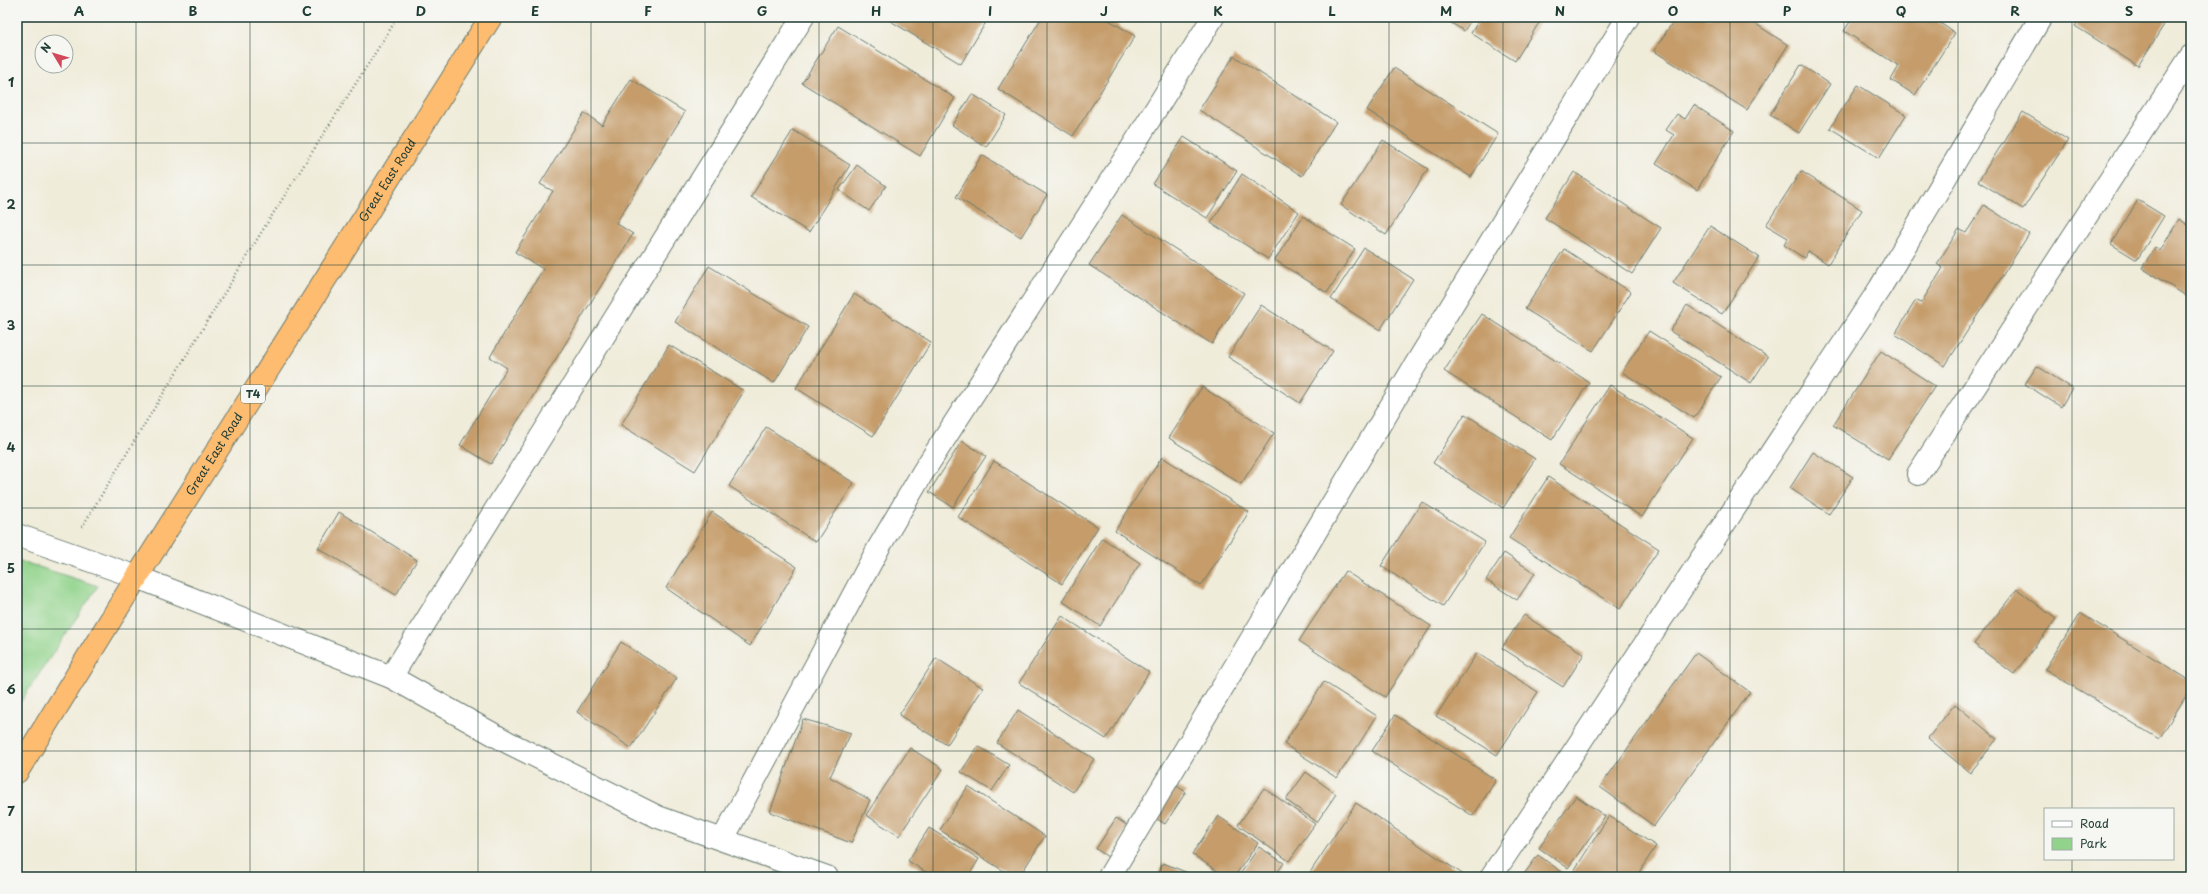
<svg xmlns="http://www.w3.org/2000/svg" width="2208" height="894" font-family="'Playpen Sans',sans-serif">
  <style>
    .green { fill: #91d38b; stroke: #588860 }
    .building { fill: #c59c6a }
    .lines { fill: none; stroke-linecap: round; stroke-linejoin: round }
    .minor-casing { stroke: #687a6e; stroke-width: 24 }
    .trunk-casing { stroke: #687a6e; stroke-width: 24 }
    .path { stroke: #687a6e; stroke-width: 2.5; stroke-dasharray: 1 3; stroke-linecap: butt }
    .minor { stroke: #fff; stroke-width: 22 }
    .trunk { stroke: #febc70; stroke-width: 22 }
    .grid { fill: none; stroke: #1f3d34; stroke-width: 1; stroke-opacity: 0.55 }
    .labels { text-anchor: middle; stroke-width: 4; stroke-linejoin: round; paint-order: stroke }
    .shield { fill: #f6f6f2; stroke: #60746d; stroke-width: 1 }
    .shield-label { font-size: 11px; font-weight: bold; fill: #1f3d34 }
    .street-label { font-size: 12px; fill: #1f3d34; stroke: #f6f6f2 }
    .neatline { fill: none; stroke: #1f3d34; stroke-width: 1.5 }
    .grid-label { font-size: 13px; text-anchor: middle; font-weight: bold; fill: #1f3d34 }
  </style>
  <rect width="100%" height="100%" fill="#f6f6f2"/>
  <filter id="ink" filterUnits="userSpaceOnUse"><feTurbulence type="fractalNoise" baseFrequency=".025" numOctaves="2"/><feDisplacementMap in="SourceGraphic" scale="8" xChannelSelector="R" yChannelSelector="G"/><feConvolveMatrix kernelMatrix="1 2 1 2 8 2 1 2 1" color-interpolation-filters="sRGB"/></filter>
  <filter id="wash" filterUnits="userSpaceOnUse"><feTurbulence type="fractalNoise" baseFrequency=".012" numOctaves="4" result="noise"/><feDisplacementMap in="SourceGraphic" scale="16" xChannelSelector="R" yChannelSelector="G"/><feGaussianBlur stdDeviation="0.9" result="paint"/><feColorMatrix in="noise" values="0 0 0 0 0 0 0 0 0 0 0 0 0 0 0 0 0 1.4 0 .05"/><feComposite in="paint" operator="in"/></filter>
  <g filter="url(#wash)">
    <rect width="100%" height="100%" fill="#f0ecda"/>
    <path class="green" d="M17 560 98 586 17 707Z"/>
    <g id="blocks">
      <g class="building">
        <path d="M884 17H989L961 64Z"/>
        <path d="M1042 17H1104L1135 36 1073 136 998 89Z"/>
        <path d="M1442 17H1473L1464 31Z"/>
        <path d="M1481 17H1541L1542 18 1515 61 1471 33Z"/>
        <path d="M1676 17H1745L1788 45 1747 110 1654 51Z"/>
        <path d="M1853 17H1931L1955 33 1915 95 1891 80 1899 66 1844 31Z"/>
        <path d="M2081 17H2169L2138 66 2075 26Z"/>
        <path d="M838 26 955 98 920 156 802 83Z"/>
        <path d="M1234 56 1336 122 1302 176 1199 110Z"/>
        <path d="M1801 65 1830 84 1799 133 1770 115Z"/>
        <path d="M1394 68 1498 134 1471 177 1367 110Z"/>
        <path d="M631 79 685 112 616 223 633 234 491 464 460 445 507 368 490 357 543 269 515 252 553 191 540 184 584 113 602 125Z"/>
        <path d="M1858 85 1906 115 1879 158 1830 128Z"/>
        <path d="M972 94 1006 115 986 147 952 125Z"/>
        <path d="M1694 105 1734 131 1697 190 1656 164 1674 135 1666 130 1677 114 1685 119Z"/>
        <path d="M2023 112 2068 140 2023 209 1978 181Z"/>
        <path d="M793 130 850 165 809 232 751 197Z"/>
        <path d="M1184 137 1237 171 1207 218 1153 184Z"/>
        <path d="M1383 140 1428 169 1386 235 1341 205Z"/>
        <path d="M982 155 1047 195 1021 237 956 197Z"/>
        <path d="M857 165 886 186 869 211 839 190Z"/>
        <path d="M1801 171 1862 210 1828 264 1808 251 1804 258 1784 245 1788 238 1766 225Z"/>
        <path d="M1574 172 1661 228 1632 274 1545 218Z"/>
        <path d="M1242 174 1299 212 1268 259 1211 223Z"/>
        <path d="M2138 200 2164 216 2137 260 2111 244Z"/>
        <path d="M1984 205 2029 234 1945 366 1895 334 1916 300 1921 303 1943 268 1937 264 1959 229 1966 233Z"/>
        <path d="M1122 215 1244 293 1212 344 1089 265Z"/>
        <path d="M1303 216 1355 249 1327 293 1275 260Z"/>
        <path d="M2179 219 2191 227V299L2142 268 2155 247 2160 251Z"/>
        <path d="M1710 226 1759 257 1722 314 1673 283Z"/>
        <path d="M1364 248 1413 279 1380 330 1331 299Z"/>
        <path d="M1564 249 1631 292 1593 351 1525 309Z"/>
        <path d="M709 266 808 327 774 383 675 322Z"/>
        <path d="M854 294 931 342 873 436 796 388Z"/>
        <path d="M1261 305 1333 351 1300 403 1228 357Z"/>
        <path d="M1687 305 1768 357 1751 383 1670 331Z"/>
        <path d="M1482 314 1589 382 1552 440 1444 371Z"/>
        <path d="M1649 331 1721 377 1694 418 1622 372Z"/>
        <path d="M669 345 744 391 695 471 621 425Z"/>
        <path d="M1881 351 1935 386 1888 459 1833 425Z"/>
        <path d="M2037 366 2072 388 2061 407 2025 384Z"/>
        <path d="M1610 385 1693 438 1642 517 1559 464Z"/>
        <path d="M1202 387 1274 433 1241 484 1169 438Z"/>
        <path d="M1465 414 1535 459 1503 508 1433 463Z"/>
        <path d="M766 427 854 483 816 542 729 486Z"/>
        <path d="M962 441 986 456 953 507 929 492Z"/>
        <path d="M1813 452 1853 477 1829 514 1790 488Z"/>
        <path d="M1162 457 1249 512 1201 586 1115 531Z"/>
        <path d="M994 461 1098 527 1062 584 958 517Z"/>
        <path d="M1548 477 1659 549 1620 609 1509 538Z"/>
        <path d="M1422 502 1485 542 1443 606 1381 566Z"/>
        <path d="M339 512 417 560 396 595 318 548Z"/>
        <path d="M712 512 797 567 750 646 666 588Z"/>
        <path d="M1102 538 1140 563 1100 626 1062 601Z"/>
        <path d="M1504 553 1535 573 1517 600 1486 580Z"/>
        <path d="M1345 571 1431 626 1385 697 1299 641Z"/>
        <path d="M2017 589 2056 619 2014 674 1974 644Z"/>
        <path d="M2080 613 2191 681V688L2159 739 2045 669Z"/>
        <path d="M1524 615 1584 654 1563 687 1502 648Z"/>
        <path d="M1062 616 1149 672 1106 739 1019 683Z"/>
        <path d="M621 642 677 678 631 748 577 712Z"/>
        <path d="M1477 653 1538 692 1497 755 1436 716Z"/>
        <path d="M1696 653 1750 692 1654 826 1600 787Z"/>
        <path d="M936 658 983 688 947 745 899 715Z"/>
        <path d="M1324 682 1377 716 1337 778 1284 744Z"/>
        <path d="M1955 704 1997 739 1970 773 1928 738Z"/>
        <path d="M1018 710 1094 759 1073 792 997 743Z"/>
        <path d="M1395 715 1496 780 1473 816 1372 751Z"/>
        <path d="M803 719 851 733 830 777 870 800 851 843 770 812Z"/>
        <path d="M978 746 1009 765 992 791 961 772Z"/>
        <path d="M910 748 943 769 899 836 866 815Z"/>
        <path d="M1306 772 1336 794 1317 822 1286 800Z"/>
        <path d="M1172 783 1186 792 1165 824 1151 815Z"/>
        <path d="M968 786 1045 836 1019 877H1013L940 830Z"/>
        <path d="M1264 788 1315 824 1289 861 1238 825Z"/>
        <path d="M1576 796 1605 816 1568 868 1539 848Z"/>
        <path d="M1356 803 1467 877H1307Z"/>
        <path d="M1218 816 1258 843 1234 877H1226L1192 854Z"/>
        <path d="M1609 816 1656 846 1636 877H1570Z"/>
        <path d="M1116 818 1128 826 1108 857 1096 849Z"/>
        <path d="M929 828 979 859 968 877H934L908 861Z"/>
        <path d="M1259 847 1284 863 1274 877H1238Z"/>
        <path d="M1538 855 1566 875 1565 877H1522Z"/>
        <path d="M1163 863 1198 877H1157Z"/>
      </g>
    </g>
  </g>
  <g filter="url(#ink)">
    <use href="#blocks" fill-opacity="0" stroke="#687a6e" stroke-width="1"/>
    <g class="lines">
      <g class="minor-casing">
        <g id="minor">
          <path d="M1918 474 2191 56"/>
          <path d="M17 535 137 577 391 677 509 743 658 817 827 877"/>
          <path d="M391 677 803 17"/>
          <path d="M723 839 879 547 923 472 1133 146 1213 17"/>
          <path d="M1109 877 1416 364 1628 17"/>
          <path d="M1491 877 1880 288 2041 17"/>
        </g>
      </g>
      <g class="trunk-casing">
        <g id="trunk">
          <path id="s1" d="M17 772 137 577 491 17"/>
        </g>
      </g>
      <path class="path" d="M82 527 264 228 398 17"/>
      <use href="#minor" class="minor"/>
      <use href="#trunk" class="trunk"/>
    </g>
  </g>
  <path class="grid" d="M136 17V877M250 17V877M364 17V877M478 17V877M591 17V877M705 17V877M819 17V877M933 17V877M1047 17V877M1161 17V877M1275 17V877M1389 17V877M1503 17V877M1617 17V877M1730 17V877M1844 17V877M1958 17V877M2072 17V809M17 143H2191M17 265H2191M17 386H2191M17 508H2191M17 629H2191M17 751H2191M2072 859V877"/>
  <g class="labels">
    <rect class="shield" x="241" y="385" width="24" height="18" rx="3"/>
    <g class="shield-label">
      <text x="253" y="398">T4</text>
    </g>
    <g class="street-label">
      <text dy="4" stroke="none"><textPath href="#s1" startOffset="698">Great East Road</textPath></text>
      <text dy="4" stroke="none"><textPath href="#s1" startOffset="374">Great East Road</textPath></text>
    </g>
  </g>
  <rect width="2208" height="894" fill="none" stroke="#f6f6f2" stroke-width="44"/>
  <rect x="2044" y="808" width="130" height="52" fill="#f6f6f2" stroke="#a0aca6"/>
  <rect x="2052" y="821" width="20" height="6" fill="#ffffff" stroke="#a0aca6"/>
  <text x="2080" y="828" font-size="12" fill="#1f3d34">Road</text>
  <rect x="2052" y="838" width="20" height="12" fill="#91d38b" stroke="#a0aca6"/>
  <text x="2080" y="848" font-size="12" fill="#1f3d34">Park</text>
  <g transform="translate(54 54) rotate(308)"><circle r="19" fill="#f6f6f2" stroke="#a0aca6"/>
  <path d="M0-3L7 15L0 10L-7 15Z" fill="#d1495b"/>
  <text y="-6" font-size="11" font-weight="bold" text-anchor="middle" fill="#1f3d34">N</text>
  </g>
  <rect x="22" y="22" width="2164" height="850" class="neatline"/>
  <g class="grid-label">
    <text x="79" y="16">A</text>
    <text x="193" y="16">B</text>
    <text x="307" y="16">C</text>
    <text x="421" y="16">D</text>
    <text x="535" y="16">E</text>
    <text x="648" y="16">F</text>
    <text x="762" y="16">G</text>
    <text x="876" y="16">H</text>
    <text x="990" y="16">I</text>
    <text x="1104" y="16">J</text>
    <text x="1218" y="16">K</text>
    <text x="1332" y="16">L</text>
    <text x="1446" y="16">M</text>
    <text x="1560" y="16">N</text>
    <text x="1673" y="16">O</text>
    <text x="1787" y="16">P</text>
    <text x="1901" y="16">Q</text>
    <text x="2015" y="16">R</text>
    <text x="2129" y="16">S</text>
    <text x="11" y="87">1</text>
    <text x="11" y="209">2</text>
    <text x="11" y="330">3</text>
    <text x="11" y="452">4</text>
    <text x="11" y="573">5</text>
    <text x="11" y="694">6</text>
    <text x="11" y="816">7</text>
  </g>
</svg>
